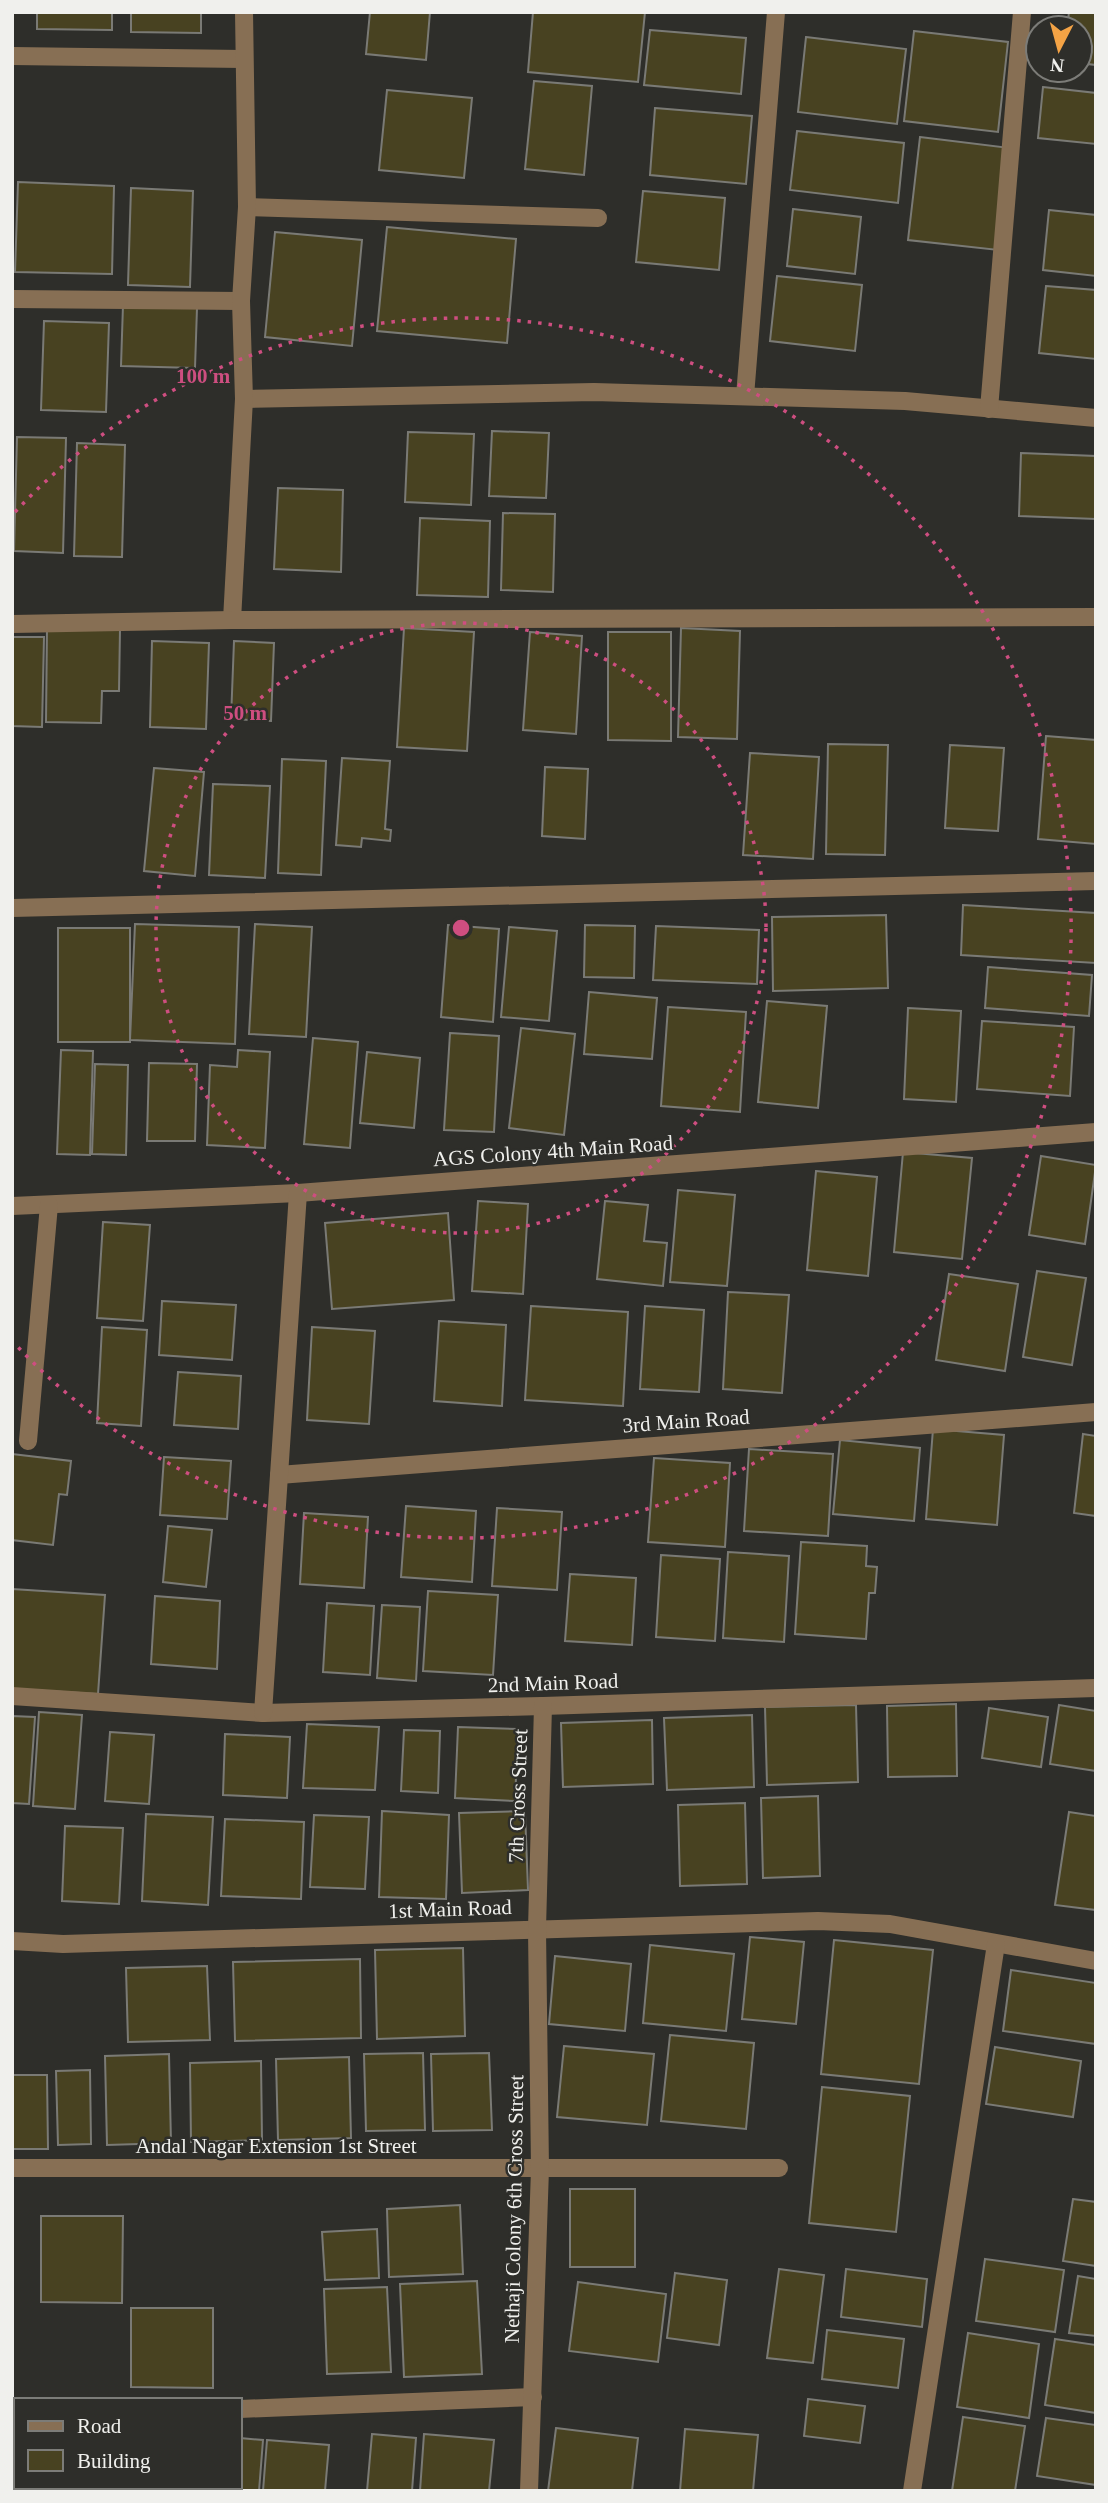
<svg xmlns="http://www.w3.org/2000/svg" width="1108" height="2503" font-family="'Times New Roman',serif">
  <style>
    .building { fill: #484221; stroke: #7a7a75; stroke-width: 2 }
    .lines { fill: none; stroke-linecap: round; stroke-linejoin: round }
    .minor { stroke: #876f54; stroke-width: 18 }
    .ring { fill: none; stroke: #ce4e80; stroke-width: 3.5; stroke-dasharray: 3.5 7 }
    .labels { text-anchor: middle; stroke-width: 5; stroke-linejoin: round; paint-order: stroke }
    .street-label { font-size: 21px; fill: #f0f0ed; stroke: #2e2e2a }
    .centre { fill: #ce4e80; stroke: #2e2e2a; stroke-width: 3.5 }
    .ring-label { font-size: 21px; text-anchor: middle; font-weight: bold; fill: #ce4e80; stroke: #2e2e2a; stroke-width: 5; stroke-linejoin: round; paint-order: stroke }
  </style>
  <rect width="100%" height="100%" fill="#2e2e2a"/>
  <g class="building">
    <path d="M37 12H112V30L37 29Z"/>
    <path d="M131 12H201V33L131 32Z"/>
    <path d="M370 12H430L426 60 366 54Z"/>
    <path d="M533 12H645L638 82 528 72Z"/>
    <path d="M1069 12H1096V65L1080 63V28H1067Z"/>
    <path d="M650 30 746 38 741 94 644 85Z"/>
    <path d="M914 31 1008 42 998 132 904 121Z"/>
    <path d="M806 37 906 49 897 124 798 112Z"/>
    <path d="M534 81 592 86 584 175 525 169Z"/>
    <path d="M1043 87 1096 93V144L1038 138Z"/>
    <path d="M387 90 472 98 464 178 379 170Z"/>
    <path d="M655 108 752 116 746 184 650 175Z"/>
    <path d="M797 131 904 143 898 203 790 190Z"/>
    <path d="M920 137 1010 148 998 250 908 240Z"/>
    <path d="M18 182 114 186 112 274 15 272Z"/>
    <path d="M131 188 193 191 190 287 128 285Z"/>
    <path d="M643 191 725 198 719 270 636 262Z"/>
    <path d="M793 209 861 217 855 274 787 266Z"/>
    <path d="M1049 210 1096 215V276L1043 270Z"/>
    <path d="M387 227 516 239 507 343 377 331Z"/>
    <path d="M275 232 362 240 352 346 265 337Z"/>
    <path d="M777 276 862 285 855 351 770 341Z"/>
    <path d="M1046 286 1096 290V359L1039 353Z"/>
    <path d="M123 305 197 308 195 368 121 366Z"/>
    <path d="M44 321 109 323 106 412 41 410Z"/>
    <path d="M492 431 549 433 546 498 489 496Z"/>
    <path d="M408 432 474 434 471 505 405 502Z"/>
    <path d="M17 437 66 438 63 553 14 551Z"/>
    <path d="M77 443 125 445 122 557 74 556Z"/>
    <path d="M1021 453 1096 456V519L1019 516Z"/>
    <path d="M278 488 343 490 341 572 274 569Z"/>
    <path d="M503 513 555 514 553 592 501 590Z"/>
    <path d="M420 518 490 521 488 597 417 595Z"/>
    <path d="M47 628 120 629 119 691H102L101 723 46 722Z"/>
    <path d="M404 628 474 632 467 751 397 747Z"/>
    <path d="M681 628 740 631 737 739 678 737Z"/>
    <path d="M530 632 582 636 576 734 523 730Z"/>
    <path d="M608 632H671V741L608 740Z"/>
    <path d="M12 637H44L42 727 12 726Z"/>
    <path d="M152 641 209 643 206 729 150 727Z"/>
    <path d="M234 641 274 643 271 721 231 719Z"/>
    <path d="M1046 736 1096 740V844L1038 839Z"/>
    <path d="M828 744 888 745 885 855 826 854Z"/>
    <path d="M950 745 1004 748 998 831 945 828Z"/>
    <path d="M750 753 819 757 813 859 743 855Z"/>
    <path d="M342 758 390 761 385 829 391 830 390 841 362 838 361 847 336 845Z"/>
    <path d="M282 759 326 761 321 875 278 873Z"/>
    <path d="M545 767 588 769 585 839 542 836Z"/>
    <path d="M154 768 204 772 195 876 144 871Z"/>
    <path d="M213 784 270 786 265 878 209 875Z"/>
    <path d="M963 905 1096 913V963L961 955Z"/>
    <path d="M886 915 888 988 773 991 772 917Z"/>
    <path d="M135 924 239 927 235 1044 130 1040Z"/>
    <path d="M255 924 312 927 306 1037 249 1034Z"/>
    <path d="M448 925 499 929 493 1022 441 1017Z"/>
    <path d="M585 925 635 926 634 978 584 977Z"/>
    <path d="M656 926 759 930 757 984 653 980Z"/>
    <path d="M509 927 557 931 549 1021 501 1017Z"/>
    <rect x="58" y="928" width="72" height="114"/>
    <path d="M988 967 1092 975 1089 1016 985 1008Z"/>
    <path d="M589 992 657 998 652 1059 584 1054Z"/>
    <path d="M767 1001 827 1006 818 1108 758 1102Z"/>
    <path d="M668 1007 746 1012 740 1112 661 1106Z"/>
    <path d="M908 1008 961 1011 956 1102 904 1099Z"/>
    <path d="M982 1021 1074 1027 1070 1096 977 1089Z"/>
    <path d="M521 1028 575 1034 564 1135 509 1128Z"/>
    <path d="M450 1033 499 1036 494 1132 444 1130Z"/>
    <path d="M313 1038 358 1042 350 1148 304 1144Z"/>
    <path d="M61 1050 93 1051 90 1155 57 1154Z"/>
    <path d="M238 1050 270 1052 265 1148 207 1145 210 1065 237 1067Z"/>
    <path d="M367 1052 420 1058 414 1128 360 1123Z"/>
    <path d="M149 1063 197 1064 195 1141H147Z"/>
    <path d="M95 1064 128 1065 126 1155 92 1154Z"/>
    <path d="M903 1152 972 1158 962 1259 894 1252Z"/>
    <path d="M1041 1156 1096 1165 1085 1244 1029 1235Z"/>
    <path d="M816 1171 877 1177 868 1276 807 1270Z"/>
    <path d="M678 1190 735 1195 727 1286 670 1282Z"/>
    <path d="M478 1201 528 1204 523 1294 472 1291Z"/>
    <path d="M605 1201 648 1205 644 1241 667 1243 663 1286 597 1279Z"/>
    <path d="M448 1213 454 1300 332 1309 325 1223Z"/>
    <path d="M103 1222 150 1225 143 1321 97 1318Z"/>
    <path d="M1037 1271 1086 1278 1072 1365 1023 1357Z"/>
    <path d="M949 1274 1018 1284 1005 1371 936 1360Z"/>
    <path d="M728 1292 789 1295 782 1393 723 1389Z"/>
    <path d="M162 1301 236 1305 232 1360 159 1355Z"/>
    <path d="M531 1306 628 1312 623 1406 525 1400Z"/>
    <path d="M645 1306 704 1310 699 1392 640 1389Z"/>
    <path d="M439 1321 506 1325 502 1406 434 1401Z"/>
    <path d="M102 1327 147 1330 141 1426 97 1423Z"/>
    <path d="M312 1327 375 1331 369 1424 307 1420Z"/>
    <path d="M178 1372 241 1376 238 1429 174 1425Z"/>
    <path d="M933 1429 1004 1435 997 1525 926 1519Z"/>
    <path d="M1083 1434 1096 1436V1516L1074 1513Z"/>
    <path d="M840 1440 920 1448 914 1521 833 1514Z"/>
    <path d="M749 1449 833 1454 828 1536 744 1531Z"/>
    <path d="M12 1454 71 1461 67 1495 59 1494 53 1545 12 1540Z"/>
    <path d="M164 1457 231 1461 227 1519 160 1515Z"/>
    <path d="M654 1458 730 1463 725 1547 648 1542Z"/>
    <path d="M406 1506 476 1511 472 1582 401 1577Z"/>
    <path d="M497 1508 562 1512 557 1590 492 1586Z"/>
    <path d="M304 1513 368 1517 364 1588 300 1584Z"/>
    <path d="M168 1526 212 1530 206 1587 163 1582Z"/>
    <path d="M801 1542 867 1546 866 1566 877 1567 875 1593H869L866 1639 795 1634Z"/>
    <path d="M728 1552 789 1556 784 1642 723 1638Z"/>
    <path d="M661 1555 720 1559 715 1641 656 1637Z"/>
    <path d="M570 1574 636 1578 632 1645 565 1641Z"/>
    <path d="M12 1589 105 1595 98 1694 12 1689Z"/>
    <path d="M428 1591 498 1595 493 1675 423 1671Z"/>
    <path d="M155 1596 220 1601 217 1669 151 1664Z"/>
    <path d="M327 1603 374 1606 370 1675 323 1672Z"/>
    <path d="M382 1605 420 1607 416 1681 377 1678Z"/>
    <path d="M956 1704 957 1776 888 1777 887 1706Z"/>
    <path d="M856 1705 858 1782 767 1785 765 1707Z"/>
    <path d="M1059 1705 1096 1711V1771L1050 1764Z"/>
    <path d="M989 1708 1048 1717 1041 1767 982 1758Z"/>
    <path d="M39 1712 82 1715 75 1809 33 1806Z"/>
    <path d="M752 1715 754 1787 667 1790 664 1718Z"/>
    <path d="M12 1716 35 1717 29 1804 12 1803Z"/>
    <path d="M652 1720 653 1784 563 1787 561 1723Z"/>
    <path d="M307 1724 379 1727 375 1790 303 1788Z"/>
    <path d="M458 1727 518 1729 515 1801 455 1798Z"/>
    <path d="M404 1730 440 1731 438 1793 401 1791Z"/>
    <path d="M110 1732 154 1735 149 1804 105 1801Z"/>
    <path d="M225 1734 290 1737 287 1798 223 1795Z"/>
    <path d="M818 1796 820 1876 763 1878 761 1798Z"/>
    <path d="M745 1803 747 1884 680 1886 678 1805Z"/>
    <path d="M382 1811 449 1815 446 1899 379 1897Z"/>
    <path d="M525 1811 528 1890 462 1893 459 1813Z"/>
    <path d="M1069 1812 1096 1816V1910L1055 1905Z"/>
    <path d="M146 1814 213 1817 208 1905 142 1901Z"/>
    <path d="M314 1815 369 1817 365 1889 310 1887Z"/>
    <path d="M225 1819 304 1822 301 1899 221 1896Z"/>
    <path d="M65 1826 123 1828 119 1904 62 1901Z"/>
    <path d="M750 1937 804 1942 796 2024 742 2019Z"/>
    <path d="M834 1940 933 1950 919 2084 821 2074Z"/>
    <path d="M650 1945 734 1954 726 2031 643 2023Z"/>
    <path d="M463 1948 465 2036 377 2039 375 1950Z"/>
    <path d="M555 1956 631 1964 625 2031 549 2024Z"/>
    <path d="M360 1959 361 2038 235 2041 233 1962Z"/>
    <path d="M207 1966 210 2040 128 2042 126 1968Z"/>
    <path d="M1011 1970 1096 1983V2044L1003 2031Z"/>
    <path d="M670 2035 754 2043 746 2129 661 2121Z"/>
    <path d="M564 2046 654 2054 647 2125 557 2117Z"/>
    <path d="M995 2047 1081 2061 1073 2117 986 2104Z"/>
    <path d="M423 2053 425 2130 366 2131 364 2054Z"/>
    <path d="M489 2053 492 2130 433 2131 431 2054Z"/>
    <path d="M169 2054 171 2143 107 2145 105 2056Z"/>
    <path d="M349 2057 351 2138 278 2140 276 2059Z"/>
    <path d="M261 2061 262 2140 191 2142 190 2063Z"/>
    <path d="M90 2070 91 2144 58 2145 56 2071Z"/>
    <path d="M12 2075H47L48 2149H12Z"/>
    <path d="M822 2087 910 2096 896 2232 809 2223Z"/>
    <rect x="570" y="2189" width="65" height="78"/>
    <path d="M1073 2199 1096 2202V2266L1063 2261Z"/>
    <path d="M460 2205 463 2274 389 2277 387 2209Z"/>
    <path d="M41 2216H123L122 2303 41 2302Z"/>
    <path d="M377 2229 379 2278 325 2280 322 2232Z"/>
    <path d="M985 2259 1064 2270 1055 2332 976 2321Z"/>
    <path d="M779 2269 824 2275 813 2363 767 2358Z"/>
    <path d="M846 2269 927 2279 922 2327 841 2317Z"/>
    <path d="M675 2273 727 2280 719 2345 667 2338Z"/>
    <path d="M1078 2276 1096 2279V2336L1069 2333Z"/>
    <path d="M477 2281 482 2374 404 2377 400 2284Z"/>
    <path d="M578 2282 666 2294 658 2362 569 2351Z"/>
    <path d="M387 2287 391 2372 327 2374 324 2289Z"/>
    <path d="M131 2308H213V2388L131 2387Z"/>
    <path d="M827 2330 904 2339 898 2388 822 2379Z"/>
    <path d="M968 2333 1039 2344 1029 2418 957 2407Z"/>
    <path d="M1055 2339 1096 2345V2413L1045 2405Z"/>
    <path d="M808 2399 865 2406 860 2443 804 2436Z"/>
    <path d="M963 2417 1025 2426 1015 2491H952Z"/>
    <path d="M1046 2418 1096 2425V2485L1037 2476Z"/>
    <path d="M556 2428 638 2438 632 2491H548Z"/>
    <path d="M685 2429 758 2435 753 2491H680Z"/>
    <path d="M372 2434 416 2438 412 2491H367Z"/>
    <path d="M424 2434 494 2440 489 2491H420Z"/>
    <path d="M240 2438 263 2440 259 2491 217 2489V2487H240Z"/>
    <path d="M267 2440 329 2445 325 2491H263Z"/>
    <path d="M25 2487H78V2491H24Z"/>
  </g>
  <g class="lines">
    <g class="minor">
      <path d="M12 56 243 59"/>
      <path d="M247 207 598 218"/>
      <path d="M12 299 241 301"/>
      <path d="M745 396 776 12"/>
      <path d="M244 399 594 392 905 401 1096 418"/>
      <path d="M989 409 1022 12"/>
      <path d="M232 620 244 399 241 301 247 207 244 12"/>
      <path d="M12 624 232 620 1096 617"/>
      <path d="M12 908 1096 881"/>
      <path d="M12 1206 298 1193 1096 1132"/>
      <path d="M28 1441 49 1205"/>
      <path d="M279 1475 1096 1412"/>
      <path d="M12 1696 263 1713 543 1706 1096 1688"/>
      <path d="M263 1713 298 1193"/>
      <path d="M12 1941 63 1944 818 1921 890 1924 1096 1961"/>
      <path d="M12 2168H779"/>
      <path d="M240 2409 533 2397"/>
      <path d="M12 2418 16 2417"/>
      <path d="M96 2491 97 2487"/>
      <path d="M529 2491 540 2169 537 1929 543 1706"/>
      <path d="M912 2491 996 1944"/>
    </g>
  </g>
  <g class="ring">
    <circle cx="461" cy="928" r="305"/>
    <path d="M15 512A610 610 0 1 1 15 1344"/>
  </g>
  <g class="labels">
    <g class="street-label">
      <text transform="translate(553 1151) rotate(-4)" y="7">AGS Colony 4th Main Road</text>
      <text transform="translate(686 1421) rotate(-4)" y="7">3rd Main Road</text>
      <text transform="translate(553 1683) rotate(-2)" y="7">2nd Main Road</text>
      <text transform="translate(518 1796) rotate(-88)" y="7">7th Cross Street</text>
      <text transform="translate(450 1909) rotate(-2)" y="7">1st Main Road</text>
      <text x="276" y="2153">Andal Nagar Extension 1st Street</text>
      <text transform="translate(514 2209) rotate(-89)" y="7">Nethaji Colony 6th Cross Street</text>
    </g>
  </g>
  <circle cx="461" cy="928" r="10" class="centre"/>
  <g class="ring-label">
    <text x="203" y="383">100 m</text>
    <text x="245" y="720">50 m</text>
  </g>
  <rect width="1108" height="2503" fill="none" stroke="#f0f0ed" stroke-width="28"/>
  <rect x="14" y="2398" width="228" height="91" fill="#2e2e2a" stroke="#7c7c78" stroke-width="2"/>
  <rect x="28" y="2421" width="35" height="10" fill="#876f54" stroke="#7c7c78" stroke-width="2"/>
  <text x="77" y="2433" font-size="21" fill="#f0f0ed">Road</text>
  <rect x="28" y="2450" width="35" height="21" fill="#484221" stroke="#7c7c78" stroke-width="2"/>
  <text x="77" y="2468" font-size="21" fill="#f0f0ed">Building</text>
  <g transform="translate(1059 49) rotate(186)"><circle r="33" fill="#2e2e2a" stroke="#7c7c78" stroke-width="2"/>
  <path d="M0-5L12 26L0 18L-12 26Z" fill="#f4a345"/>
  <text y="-10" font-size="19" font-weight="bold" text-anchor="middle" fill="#f0f0ed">N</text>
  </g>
</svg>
